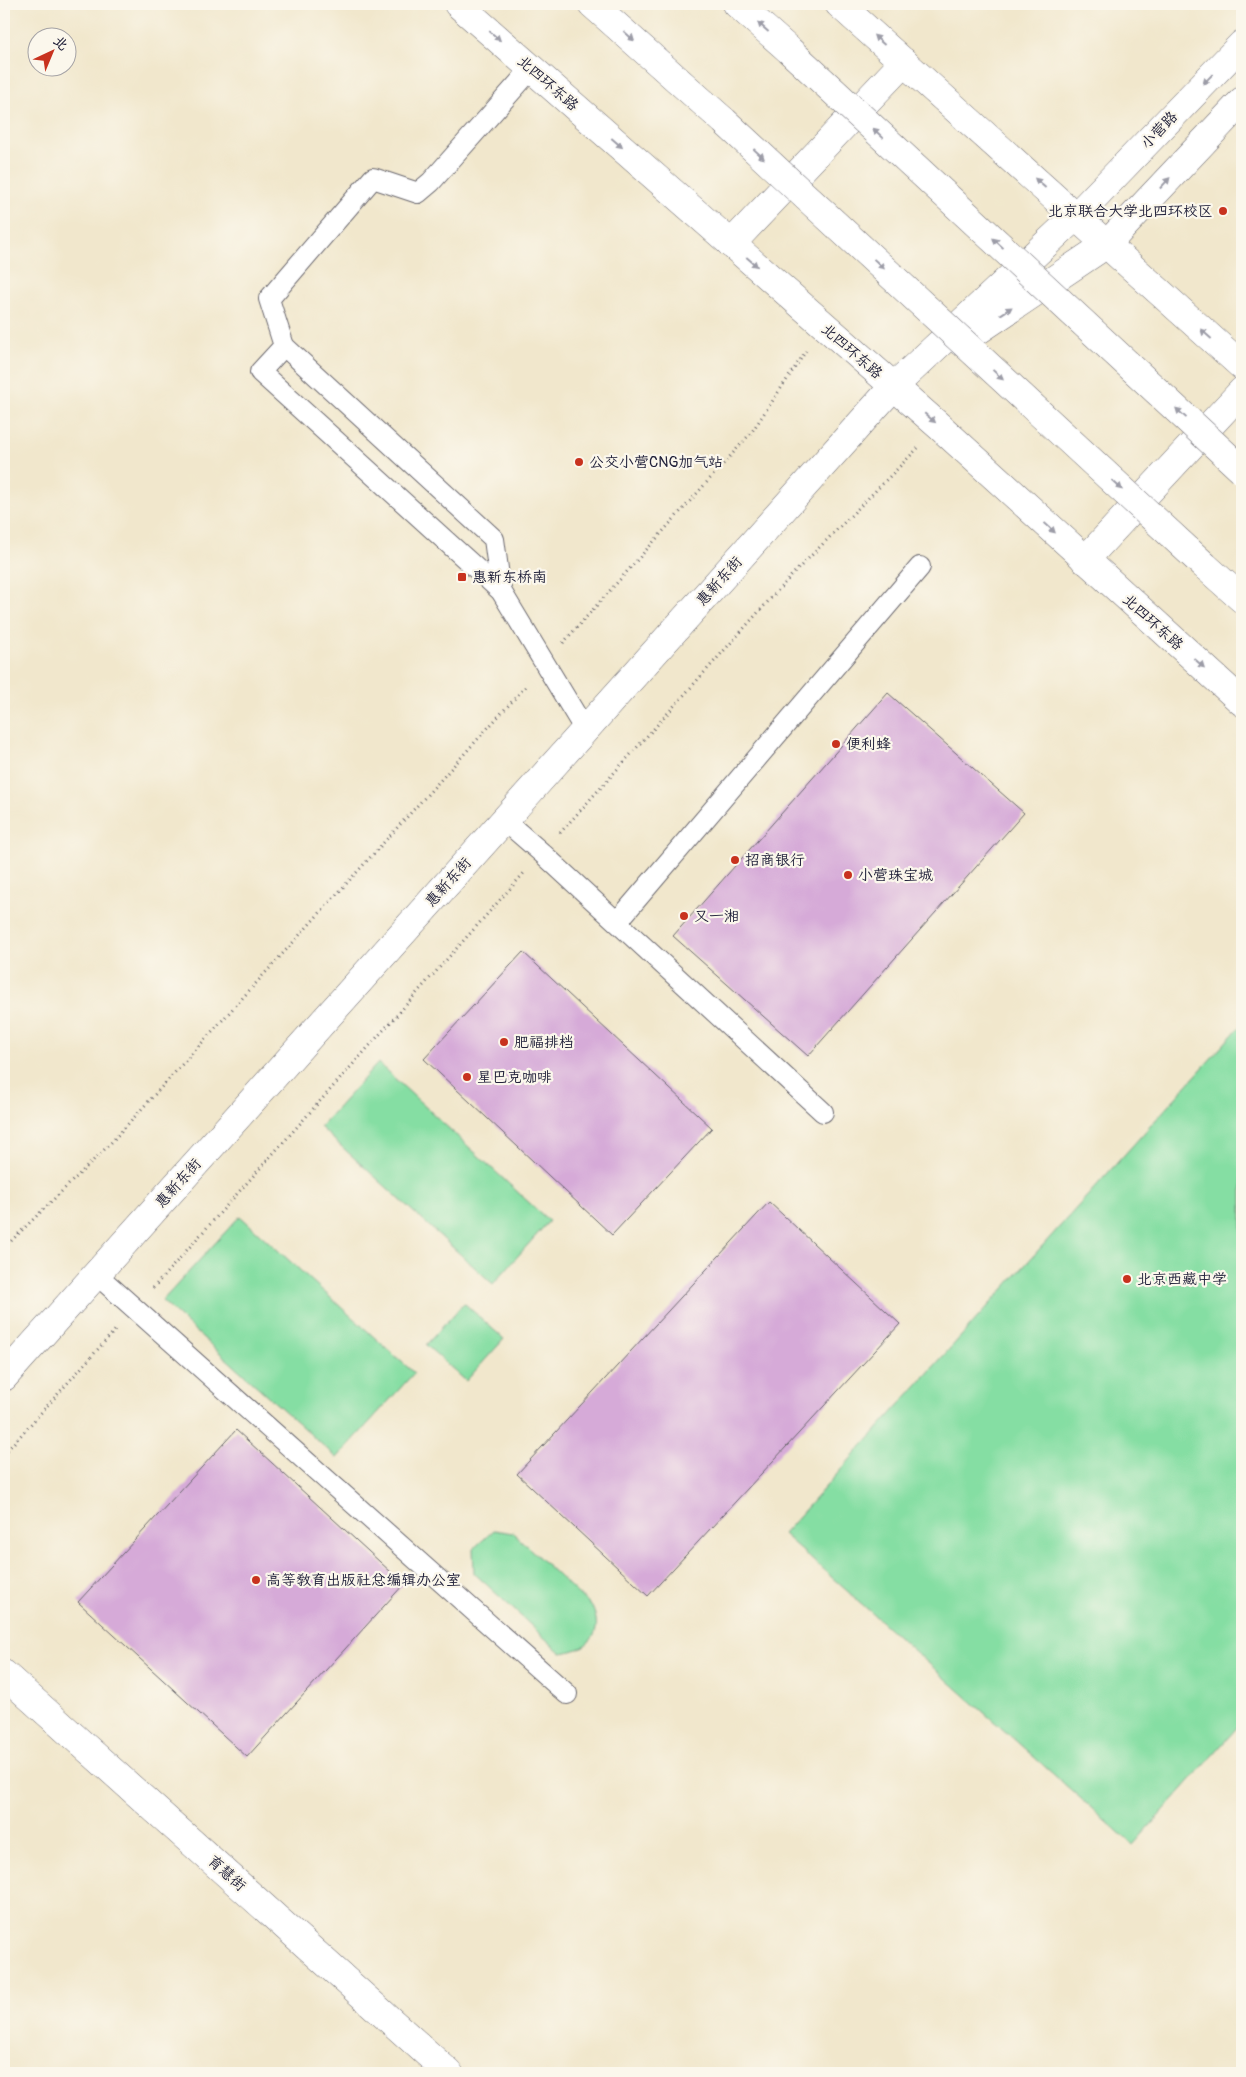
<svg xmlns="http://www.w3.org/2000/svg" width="1246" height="2077" font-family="Pangolin,'LXGW WenKai TC',sans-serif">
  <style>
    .green { fill: #85dea3; stroke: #54806f }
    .building { fill: #d6aad8 }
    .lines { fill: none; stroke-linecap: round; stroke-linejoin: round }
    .service-casing { stroke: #6a676e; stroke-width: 22 }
    .tertiary-casing { stroke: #6a676e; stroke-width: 29 }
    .trunk-casing { stroke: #6a676e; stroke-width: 29 }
    .path { stroke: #6a676e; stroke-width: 3; stroke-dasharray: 1 4; stroke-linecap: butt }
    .service { stroke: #fff; stroke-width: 20 }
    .tertiary { stroke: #fff; stroke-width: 28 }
    .trunk { stroke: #fff; stroke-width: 28 }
    .trunk-bridge-casing { stroke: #6a676e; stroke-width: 29; stroke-linecap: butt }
    .trunk-bridge { stroke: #fff; stroke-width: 28 }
    .oneway { fill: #9c9ca7 }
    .poi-dot { fill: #c8321e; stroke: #fbf7ec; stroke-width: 2 }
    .labels { text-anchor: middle; stroke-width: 4.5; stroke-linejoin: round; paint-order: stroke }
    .street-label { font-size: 15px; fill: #22223b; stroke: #fbf7ec }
    .poi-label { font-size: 15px; fill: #22223b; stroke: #fbf7ec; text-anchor: start }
  </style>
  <rect width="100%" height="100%" fill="#fbf7ec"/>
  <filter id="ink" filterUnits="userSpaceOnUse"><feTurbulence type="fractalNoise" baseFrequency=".02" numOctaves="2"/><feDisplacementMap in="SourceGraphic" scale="10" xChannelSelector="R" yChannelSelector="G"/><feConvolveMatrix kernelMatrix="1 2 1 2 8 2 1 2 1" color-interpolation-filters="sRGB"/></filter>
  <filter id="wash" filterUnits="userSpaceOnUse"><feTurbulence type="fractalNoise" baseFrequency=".0096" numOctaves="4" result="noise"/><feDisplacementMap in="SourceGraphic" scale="20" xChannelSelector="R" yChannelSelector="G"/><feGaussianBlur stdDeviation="1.12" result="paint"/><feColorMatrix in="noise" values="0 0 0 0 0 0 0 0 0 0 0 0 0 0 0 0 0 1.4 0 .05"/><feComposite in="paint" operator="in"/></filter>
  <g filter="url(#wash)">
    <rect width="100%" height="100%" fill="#f1e7cc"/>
    <g class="green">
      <path d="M1242 1024V1722L1133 1845 783 1534Z"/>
      <path d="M378 1063 549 1221 493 1284 320 1127Z"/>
      <path d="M240 1216 414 1373 337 1458 162 1301Z"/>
      <path d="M464 1303 504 1339 466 1381 426 1345Z"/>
      <path d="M494 1530 513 1533 592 1607C605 1634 588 1650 561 1653L474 1573 473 1549Z"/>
    </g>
    <g id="blocks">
      <g class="building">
        <path d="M888 693 1024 813 808 1056 673 936Z"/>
        <path d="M523 952 712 1128 612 1235 424 1059Z"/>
        <path d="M769 1202 900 1324 648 1596 517 1474Z"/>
        <path d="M236 1430 404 1584 247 1757 78 1602Z"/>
      </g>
    </g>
  </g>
  <g filter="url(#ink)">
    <use href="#blocks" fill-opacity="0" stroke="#6a676e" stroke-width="1"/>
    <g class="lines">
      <g class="service-casing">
        <g id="service">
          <path d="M532 68 431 182 418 193 373 178 269 299 284 346 260 372 501 591 585 730"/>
          <path d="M284 346 494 539 501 591"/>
          <path d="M504 820 542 853 823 1112"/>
          <path d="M618 921 920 567"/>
          <path d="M96 1274 567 1694"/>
        </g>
      </g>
      <g class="tertiary-casing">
        <g id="tertiary">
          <path d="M458 4 939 426 1242 702"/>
          <path d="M839 4 1242 366"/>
          <path d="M731 244 904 62"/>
          <path d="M961 342 1107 244 1242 101"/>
          <path d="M1085 560 1242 391"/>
          <path d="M4 1377 893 387 1076 216 1242 44"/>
          <path d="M4 1674 449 2073"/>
        </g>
      </g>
      <g class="trunk-casing">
        <g id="trunk">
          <path d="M592 4 724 121"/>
          <path d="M737 4 789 50"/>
          <path d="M1205 566 1242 599"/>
        </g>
      </g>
      <g class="path">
        <path d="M563 643 751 433 806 351"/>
        <path d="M560 833 791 576 918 448"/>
        <path d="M4 1248 108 1146 526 686"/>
        <path d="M153 1288 524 873"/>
        <path d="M4 1454 117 1328"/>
      </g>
      <use href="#service" class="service"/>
      <use href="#tertiary" class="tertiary"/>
      <use href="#trunk" class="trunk"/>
      <g class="trunk-bridge-casing">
        <g id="trunk-bridge">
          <path d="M789 50 1242 470"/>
          <path d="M724 121 1205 566"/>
        </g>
      </g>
      <use href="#trunk-bridge" class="trunk-bridge"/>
    </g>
    <defs><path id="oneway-solid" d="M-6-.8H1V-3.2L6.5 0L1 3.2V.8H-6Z" transform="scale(1.25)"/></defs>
    <g class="oneway">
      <use href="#oneway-solid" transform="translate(763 27) rotate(-138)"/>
      <use href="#oneway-solid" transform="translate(495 36) rotate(41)"/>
      <use href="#oneway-solid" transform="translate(629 36) rotate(42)"/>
      <use href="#oneway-solid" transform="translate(879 40) rotate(-138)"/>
      <use href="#oneway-solid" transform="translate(1208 79) rotate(134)"/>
      <use href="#oneway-solid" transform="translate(878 133) rotate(-137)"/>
      <use href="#oneway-solid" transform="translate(617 143) rotate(41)"/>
      <use href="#oneway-solid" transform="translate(759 154) rotate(43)"/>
      <use href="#oneway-solid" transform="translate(1040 183) rotate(-138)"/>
      <use href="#oneway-solid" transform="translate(1165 183) rotate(-47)"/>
      <use href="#oneway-solid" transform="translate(998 243) rotate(-137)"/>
      <use href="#oneway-solid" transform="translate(752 262) rotate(41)"/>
      <use href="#oneway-solid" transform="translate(879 264) rotate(43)"/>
      <use href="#oneway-solid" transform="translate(1006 311) rotate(-34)"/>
      <use href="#oneway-solid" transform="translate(1206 334) rotate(-138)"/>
      <use href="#oneway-solid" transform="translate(998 375) rotate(43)"/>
      <use href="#oneway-solid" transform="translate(1181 413) rotate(-137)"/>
      <use href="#oneway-solid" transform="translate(930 418) rotate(40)"/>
      <use href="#oneway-solid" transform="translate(1117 485) rotate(43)"/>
      <use href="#oneway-solid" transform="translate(1050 528) rotate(43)"/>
      <use href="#oneway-solid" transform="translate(1199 663) rotate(42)"/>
    </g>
  </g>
  <g class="poi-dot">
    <circle cx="1223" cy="211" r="5"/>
    <circle cx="579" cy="462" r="5"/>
    <rect x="457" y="572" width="10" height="10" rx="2.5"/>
    <circle cx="836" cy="744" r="5"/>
    <circle cx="735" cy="860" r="5"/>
    <circle cx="848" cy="875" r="5"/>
    <circle cx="684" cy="916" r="5"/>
    <circle cx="504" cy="1042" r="5"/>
    <circle cx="467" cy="1077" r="5"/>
    <circle cx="1127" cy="1279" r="5"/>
    <circle cx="256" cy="1580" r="5"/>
  </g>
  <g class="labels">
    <g class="street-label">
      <text transform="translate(548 83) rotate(41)" y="5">北四环东路</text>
      <text transform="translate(1159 130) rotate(-46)" y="5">小营路</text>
      <text transform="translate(852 351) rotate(41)" y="5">北四环东路</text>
      <text transform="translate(719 581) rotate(-48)" y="5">惠新东街</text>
      <text transform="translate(1153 622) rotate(42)" y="5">北四环东路</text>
      <text transform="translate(448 882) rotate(-48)" y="5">惠新东街</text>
      <text transform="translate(178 1183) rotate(-48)" y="5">惠新东街</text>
      <text transform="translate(227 1873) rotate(42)" y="5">育慧街</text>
    </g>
    <g class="poi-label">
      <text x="1213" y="216" text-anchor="end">北京联合大学北四环校区</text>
      <text x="589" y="467">公交小营CNG加气站</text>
      <text x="472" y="582">惠新东桥南</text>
      <text x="846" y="749">便利蜂</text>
      <text x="745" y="865">招商银行</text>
      <text x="858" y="880">小营珠宝城</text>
      <text x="694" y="921">又一湘</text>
      <text x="514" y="1047">肥福排档</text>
      <text x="477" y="1082">星巴克咖啡</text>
      <text x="1137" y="1284">北京西藏中学</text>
      <text x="266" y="1585">高等教育出版社总编辑办公室</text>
    </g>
  </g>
  <rect width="1246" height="2077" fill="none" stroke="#fbf7ec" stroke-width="20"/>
  <g transform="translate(52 52) rotate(44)"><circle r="24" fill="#fbf7ec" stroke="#a4a2a5"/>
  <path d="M0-4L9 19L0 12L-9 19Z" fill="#c8321e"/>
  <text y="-8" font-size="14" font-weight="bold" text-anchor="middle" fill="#22223b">北</text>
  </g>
</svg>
